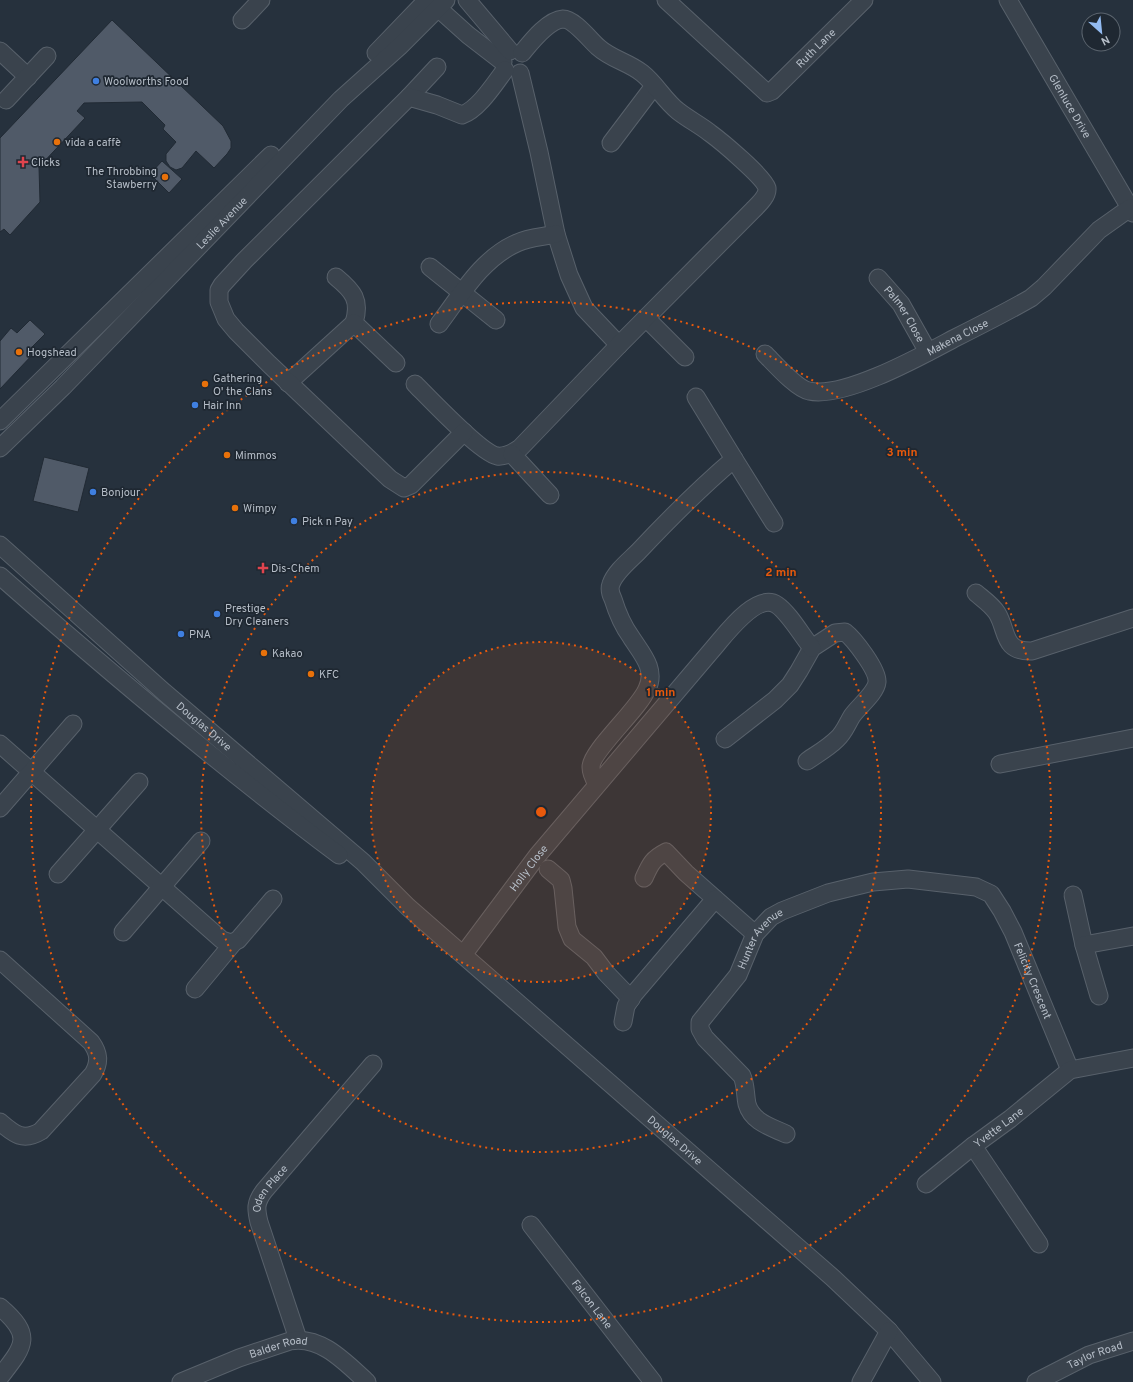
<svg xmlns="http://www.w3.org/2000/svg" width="1133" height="1382" font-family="Overpass,sans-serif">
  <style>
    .building { fill: #505a68; stroke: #212a34 }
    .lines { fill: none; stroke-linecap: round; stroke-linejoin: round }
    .minor-casing { stroke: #58616b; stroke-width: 19 }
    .minor { stroke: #3a434d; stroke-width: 17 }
    .ring { fill: none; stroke: #e8590c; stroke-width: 2; stroke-dasharray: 2 4 }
    .shop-dot { fill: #3f7fe0; stroke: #1f2832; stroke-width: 1.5 }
    .food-dot { fill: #e8710a; stroke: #1f2832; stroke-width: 1.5 }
    .health-dot { fill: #e0444e; stroke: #1f2832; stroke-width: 1.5 }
    .labels { text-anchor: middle; stroke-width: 3.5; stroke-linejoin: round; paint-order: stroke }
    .street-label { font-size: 11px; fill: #b6bec8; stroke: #1f2832 }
    .poi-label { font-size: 11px; fill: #b6bec8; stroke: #1f2832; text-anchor: start }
    .centre { fill: #e8590c; stroke: #1f2832; stroke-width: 2 }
    .ring-label { font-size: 12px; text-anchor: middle; font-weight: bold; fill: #e8590c; stroke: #1f2832; stroke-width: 3.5; stroke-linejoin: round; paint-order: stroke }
  </style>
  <rect width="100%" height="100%" fill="#26313d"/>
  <g class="building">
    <path d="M112 20 223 126 231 141V148L227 154 214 168 196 151 182 168 176 170 170 167 166 161V154L176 142 163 129 165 125 142 102 84 103 77 111 85 118 39 167 40 202 10 235 4 229 0 232V138Z"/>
    <path d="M162 161 182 179 169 193 150 174Z"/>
    <path d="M30 320 45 334 31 348 35 352 0 389V341L11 328 17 333Z"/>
    <path d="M44 457 89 468 78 512 33 501Z"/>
  </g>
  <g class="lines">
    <g class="minor-casing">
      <g id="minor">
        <path d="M429 0 468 35 503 62"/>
        <path d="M467 0 510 51"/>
        <path id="s1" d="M666 0 767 93 772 91 864 0"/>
        <path id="s2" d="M1008 0 1133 213"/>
        <path d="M242 20 261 0"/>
        <path d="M0 51 28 77"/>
        <path d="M376 53 427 0"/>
        <path d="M520 73 539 152 556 234 569 275 584 308 619 345"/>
        <path d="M409 97 437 67"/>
        <path d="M6 100 47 56"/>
        <path d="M611 143 654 86"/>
        <path d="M430 267 496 320"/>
        <path d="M336 277C353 291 361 300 354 323L396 363"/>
        <path id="s3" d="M878 278 901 304 928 352"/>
        <path d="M646 318 685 357"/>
        <path d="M439 324C461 295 482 258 517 243 529 237 543 237 556 234"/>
        <path id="s4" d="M765 354C775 364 797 389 809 391 844 399 921 356 953 339 979 326 1005 313 1031 298L1044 287 1099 230 1130 208"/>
        <path d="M288 383 354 323"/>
        <path d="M415 384C429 398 481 453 497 456 506 457 513 453 520 448L619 345 753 210C758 205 768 196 767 188 764 177 721 141 710 133 700 125 688 119 678 111 664 100 656 84 642 73 628 62 611 59 598 47 590 40 574 19 563 19 548 20 531 42 522 53"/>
        <path d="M0 421 271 155"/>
        <path d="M464 432 411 485 404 488 390 479 269 364 236 331 226 319 219 302V290L222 285 244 261 409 97 437 105 462 115C479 109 495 83 505 70"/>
        <path id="s5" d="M0 448 63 387 341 99 399 47 446 0"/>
        <path d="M512 454 550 495"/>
        <path d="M734 459 774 523"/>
        <path id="s6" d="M0 545 164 692 363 862 408 907 833 1278 889 1331 932 1382"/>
        <path d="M0 576C110 673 222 767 339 855"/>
        <path d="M976 593C983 599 992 605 997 613 1008 631 1002 652 1032 651L1133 618"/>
        <path d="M725 739 775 700 790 685 799 671 812 648 835 633 845 632C854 639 878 670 877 682 876 693 858 707 852 716 847 724 844 733 837 739 828 748 817 754 807 761"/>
        <path d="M0 744 222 940 231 943 238 940 273 899"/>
        <path d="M1000 764 1133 738"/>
        <path d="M597 784C594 779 591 773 591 767 591 751 639 709 647 689 657 669 641 653 631 637 623 626 617 612 613 599 611 595 609 589 611 584 615 572 629 561 638 552 669 519 700 488 734 459L696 397"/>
        <path d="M0 808 73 724"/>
        <path d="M548 869 561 880 563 888 567 927 572 939 594 957 606 973 631 999"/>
        <path d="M58 874 139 782"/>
        <path d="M644 878C650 865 652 859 666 852L686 873 755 934"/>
        <path d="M1073 895 1084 945"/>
        <path d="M123 932 201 841"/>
        <path id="s7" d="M463 955 537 856 717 644C728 631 758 592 777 605 789 613 802 636 812 648"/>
        <path d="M0 960 91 1042C99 1053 100 1062 93 1074L41 1131C23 1142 14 1134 0 1122"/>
        <path d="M195 989 234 942"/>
        <path d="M1099 996 1084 945 1133 936"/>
        <path d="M623 1022 626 1006 634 994 715 899"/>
        <path id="s8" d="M786 1134C771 1127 752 1122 747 1104 745 1094 746 1085 742 1076L705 1038 700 1029V1022L738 975 755 934 771 917 782 911 828 893 873 882 908 879 976 887 991 894 1002 911 1013 932 1070 1070"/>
        <path d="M973 1146 1039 1244"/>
        <path id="s9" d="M926 1184 973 1146 1010 1119 1070 1070 1133 1058"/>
        <path id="s10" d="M531 1225 653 1382"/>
        <path d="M0 1307C34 1336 24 1346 0 1377"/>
        <path id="s11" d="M298 1339 259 1222C256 1209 255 1203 264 1191L373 1064"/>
        <path id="s12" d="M181 1382 239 1358 290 1341C321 1335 346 1363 367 1382"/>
        <path d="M861 1382 889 1331"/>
        <path id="s13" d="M1036 1382 1089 1355 1133 1341"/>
      </g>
    </g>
    <use href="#minor" class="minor"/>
  </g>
  <circle cx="541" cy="812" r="170" fill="#e8590c" fill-opacity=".12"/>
  <g class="ring">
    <circle cx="541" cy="812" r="170"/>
    <circle cx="541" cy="812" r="340"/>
    <circle cx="541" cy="812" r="510"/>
  </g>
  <g class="shop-dot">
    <circle cx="96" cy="81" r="4"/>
    <circle cx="195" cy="405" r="4"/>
    <circle cx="93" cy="492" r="4"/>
    <circle cx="294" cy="521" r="4"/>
    <circle cx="217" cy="614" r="4"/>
    <circle cx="181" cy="634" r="4"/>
  </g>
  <g class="food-dot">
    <circle cx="57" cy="142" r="4"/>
    <circle cx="165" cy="177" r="4"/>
    <circle cx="19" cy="352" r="4"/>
    <circle cx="205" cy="384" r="4"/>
    <circle cx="227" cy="455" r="4"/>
    <circle cx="235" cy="508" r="4"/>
    <circle cx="264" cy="653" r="4"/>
    <circle cx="311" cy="674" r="4"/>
  </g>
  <g class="health-dot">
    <path d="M21 156h4v4h4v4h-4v4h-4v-4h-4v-4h4z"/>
    <path d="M261 562h4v4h4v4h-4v4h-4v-4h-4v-4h4z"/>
  </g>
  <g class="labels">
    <g class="street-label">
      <text dy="4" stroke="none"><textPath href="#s1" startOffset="204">Ruth Lane</textPath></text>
      <text dy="4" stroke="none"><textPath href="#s2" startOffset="123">Glenluce Drive</textPath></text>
      <text dy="4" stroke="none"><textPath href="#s5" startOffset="316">Leslie Avenue</textPath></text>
      <text dy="4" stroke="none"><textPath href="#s3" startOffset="45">Palmer Close</textPath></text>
      <text dy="4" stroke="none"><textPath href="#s4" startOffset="218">Makena Close</textPath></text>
      <text dy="4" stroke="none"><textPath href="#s6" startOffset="273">Douglas Drive</textPath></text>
      <text dy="4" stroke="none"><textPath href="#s7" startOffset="109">Holly Close</textPath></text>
      <text dy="4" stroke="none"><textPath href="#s8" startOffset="254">Hunter Avenue</textPath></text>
      <text dy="4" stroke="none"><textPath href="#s8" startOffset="603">Felicity Crescent</textPath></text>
      <text dy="4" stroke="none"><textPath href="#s9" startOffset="92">Yvette Lane</textPath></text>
      <text dy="4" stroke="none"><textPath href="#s6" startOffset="900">Douglas Drive</textPath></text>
      <text dy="4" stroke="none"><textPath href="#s11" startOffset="161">Oden Place</textPath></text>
      <text dy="4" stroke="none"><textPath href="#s10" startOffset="100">Falcon Lane</textPath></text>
      <text dy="4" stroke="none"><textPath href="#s12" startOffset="104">Balder Road</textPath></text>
      <text dy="4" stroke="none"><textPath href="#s13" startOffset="65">Taylor Road</textPath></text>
    </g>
    <g class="poi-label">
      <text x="104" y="85">Woolworths Food</text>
      <text x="65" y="146">vida a caffè</text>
      <text x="31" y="166">Clicks</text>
      <text x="157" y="175" text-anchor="end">The Throbbing<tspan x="157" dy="13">Stawberry</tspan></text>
      <text x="27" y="356">Hogshead</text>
      <text x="213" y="382">Gathering<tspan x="213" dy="13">O' the Clans</tspan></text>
      <text x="203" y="409">Hair Inn</text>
      <text x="235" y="459">Mimmos</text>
      <text x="101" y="496">Bonjour</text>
      <text x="243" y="512">Wimpy</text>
      <text x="302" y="525">Pick n Pay</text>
      <text x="271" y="572">Dis-Chem</text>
      <text x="225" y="612">Prestige<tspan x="225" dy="13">Dry Cleaners</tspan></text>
      <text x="189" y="638">PNA</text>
      <text x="272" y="657">Kakao</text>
      <text x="319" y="678">KFC</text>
    </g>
  </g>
  <circle cx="541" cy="812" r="6" class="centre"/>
  <g class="ring-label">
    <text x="902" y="456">3 min</text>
    <text x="781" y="576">2 min</text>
    <text x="661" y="696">1 min</text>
  </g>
  <g transform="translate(1101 32) rotate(153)"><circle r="19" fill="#1f2832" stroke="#5b646e"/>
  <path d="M0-3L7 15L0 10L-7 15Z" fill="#93bbf1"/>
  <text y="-6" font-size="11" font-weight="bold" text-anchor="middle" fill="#b6bec8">N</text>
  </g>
</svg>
